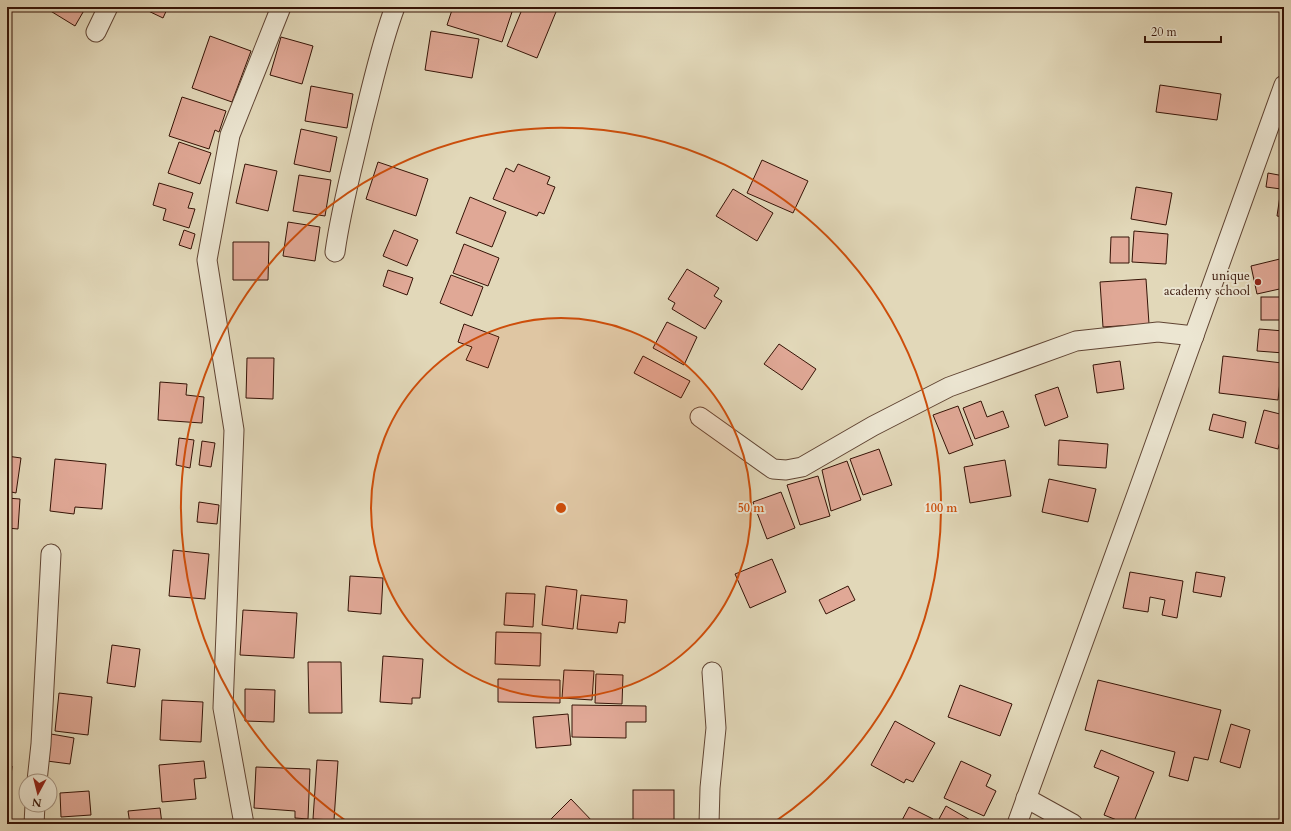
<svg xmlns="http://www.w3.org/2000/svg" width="1291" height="831" font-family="Cardo,serif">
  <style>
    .building { fill: #e0a896; stroke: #351306 }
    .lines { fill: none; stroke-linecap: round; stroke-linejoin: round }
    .street-casing { stroke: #604433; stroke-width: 21 }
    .street { stroke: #ece6d2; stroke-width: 19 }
    .ring { fill: none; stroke: #cd4e0b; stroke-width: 2 }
    .poi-dot { fill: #8f2418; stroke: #ece6d2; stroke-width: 1.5 }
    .labels { text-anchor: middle; stroke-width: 4; stroke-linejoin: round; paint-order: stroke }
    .poi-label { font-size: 13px; fill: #351306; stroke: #ece6d2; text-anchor: end }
    .centre { fill: #cd4e0b; stroke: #ece6d2; stroke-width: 2 }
    .ring-label { font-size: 12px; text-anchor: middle; font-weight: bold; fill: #cd4e0b; stroke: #ece6d2; stroke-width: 4; stroke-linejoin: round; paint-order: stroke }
  </style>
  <rect width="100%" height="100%" fill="#e2d8b9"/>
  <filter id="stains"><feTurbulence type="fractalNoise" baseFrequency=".005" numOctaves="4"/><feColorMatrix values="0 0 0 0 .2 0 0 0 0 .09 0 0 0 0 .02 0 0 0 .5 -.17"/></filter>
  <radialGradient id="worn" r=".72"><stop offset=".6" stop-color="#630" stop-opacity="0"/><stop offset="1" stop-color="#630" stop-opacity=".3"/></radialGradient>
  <g class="building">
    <path d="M44 7H86L75 26Z"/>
    <path d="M140 7H168L163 18Z"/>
    <path d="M453 7H495L512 12 502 42 447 25Z"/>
    <path d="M523 7H558L537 58 507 46Z"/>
    <path d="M431 31 479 39 472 78 425 70Z"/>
    <path d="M210 36 251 51 232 102 192 88Z"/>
    <path d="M281 37 313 46 302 84 270 75Z"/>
    <path d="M1160 85 1221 94 1217 120 1156 112Z"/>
    <path d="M311 86 353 94 347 128 305 121Z"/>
    <path d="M182 97 226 111 219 132 215 130 209 149 169 136Z"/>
    <path d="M301 129 337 137 330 172 294 164Z"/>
    <path d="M179 142 211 153 200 184 168 173Z"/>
    <path d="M762 160 808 181 793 213 747 193Z"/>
    <path d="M378 162 428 179 416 216 366 199Z"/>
    <path d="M245 164 277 171 268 211 236 203Z"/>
    <path d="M518 164 550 177 547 184 555 187 544 214 539 212 537 216 493 199 506 168 514 172Z"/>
    <path d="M1268 173 1284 176V217L1277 216 1281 189 1266 187Z"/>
    <path d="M299 175 331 180 325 216 293 211Z"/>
    <path d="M159 183 193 193 188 208 195 209 189 228 163 220 166 209 153 205Z"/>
    <path d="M1136 187 1172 193 1166 225 1131 219Z"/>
    <path d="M733 189 773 213 757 241 716 216Z"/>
    <path d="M470 197 506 212 492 247 456 233Z"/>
    <path d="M288 222 320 227 315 261 283 256Z"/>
    <path d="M184 230 195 234 191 249 179 245Z"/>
    <path d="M394 230 418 240 407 266 383 256Z"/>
    <path d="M1134 231 1168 234 1166 264 1132 262Z"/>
    <path d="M1111 237H1129V263H1110Z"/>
    <path d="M233 242H269L268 280H233Z"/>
    <path d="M464 244 499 258 488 286 453 273Z"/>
    <path d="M1284 258V288L1257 294 1251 266Z"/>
    <path d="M687 269 719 288 714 296 722 301 705 329 672 309 675 303 668 299Z"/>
    <path d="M388 270 413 278 407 295 383 286Z"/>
    <path d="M451 275 483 287 472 316 440 303Z"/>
    <path d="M1146 279 1149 324 1103 327 1100 282Z"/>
    <rect x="1261" y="297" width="23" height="23"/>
    <path d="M667 322 697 337 684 365 653 348Z"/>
    <path d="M464 324 499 337 488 368 466 360 472 347 458 342Z"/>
    <path d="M1259 329 1284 331V353L1257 351Z"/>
    <path d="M779 344 816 369 802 390 764 364Z"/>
    <path d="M643 356 690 381 681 398 634 373Z"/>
    <path d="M1223 356 1282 363 1278 400 1219 393Z"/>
    <path d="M247 358H274L273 399 246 398Z"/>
    <path d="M1120 361 1124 389 1097 393 1093 365Z"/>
    <path d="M160 382 187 384 186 395 204 397 202 423 158 420Z"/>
    <path d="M1058 387 1068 417 1045 426 1035 395Z"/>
    <path d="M981 401 987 417 1003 411 1009 427 975 439 963 408Z"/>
    <path d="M958 406 973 445 949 454 933 415Z"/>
    <path d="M1264 410 1284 415V427L1278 449 1255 443Z"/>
    <path d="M1213 414 1246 422 1243 438 1209 430Z"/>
    <path d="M179 438 194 440 190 468 176 465Z"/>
    <path d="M1059 440 1108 444 1106 468 1058 465Z"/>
    <path d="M202 441 215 443 211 467 199 465Z"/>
    <path d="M879 449 892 485 863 495 850 459Z"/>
    <path d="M7 456 21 458 16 493 7 491Z"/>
    <path d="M55 459 106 464 102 509 75 507 74 514 50 511Z"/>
    <path d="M1005 460 1011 496 970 503 964 467Z"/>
    <path d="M847 461 861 500 831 511 822 470Z"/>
    <path d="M818 476 830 516 800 525 787 485Z"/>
    <path d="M1049 479 1096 489 1088 522 1042 512Z"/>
    <path d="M781 492 795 528 767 539 753 502Z"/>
    <path d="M7 498 20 499 18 529 7 528Z"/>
    <path d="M199 502 219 505 217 524 197 522Z"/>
    <path d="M173 550 209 554 205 599 169 596Z"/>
    <path d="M772 559 786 592 750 608 735 574Z"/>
    <path d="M1130 572 1183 581 1177 618 1162 615 1165 600 1150 597 1148 612 1123 608Z"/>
    <path d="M1196 572 1225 577 1221 597 1193 592Z"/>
    <path d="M350 576 383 578 381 614 348 611Z"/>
    <path d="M546 586 577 590 573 629 542 625Z"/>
    <path d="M848 586 855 600 826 614 819 600Z"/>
    <path d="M506 593 535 594 533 627 504 625Z"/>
    <path d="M581 595 627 600 625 623 619 622 617 633 577 629Z"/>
    <path d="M243 610 297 613 294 658 240 655Z"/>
    <path d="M496 632 541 633 540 666 495 664Z"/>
    <path d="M112 645 140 649 135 687 107 683Z"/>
    <path d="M383 656 423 659 420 698H412V704L380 702Z"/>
    <path d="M308 662H341L342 713H309Z"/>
    <path d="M564 670 594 671 592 700 562 698Z"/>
    <path d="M596 674 623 675 622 704 595 703Z"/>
    <path d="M498 679 560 680V703L498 702Z"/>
    <path d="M1098 680 1221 710 1208 760 1194 757 1188 781 1169 776 1175 752 1085 730Z"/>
    <path d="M960 685 1012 704 1000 736 948 717Z"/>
    <path d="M245 689 275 690 274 722 245 721Z"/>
    <path d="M59 693 92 697 88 735 55 731Z"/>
    <path d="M162 700 203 702 201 742 160 740Z"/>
    <path d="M572 705 646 706V722H626V738L572 737Z"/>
    <path d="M568 714 571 745 536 748 533 717Z"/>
    <path d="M895 721 935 743 913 782 906 779 904 783 871 765Z"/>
    <path d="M1231 724 1250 730 1240 768 1220 762Z"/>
    <path d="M51 734 74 738 70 764 47 761Z"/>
    <path d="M1101 750 1154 772 1133 824H1127L1104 815 1119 777 1094 767Z"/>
    <path d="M317 760 338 761 334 820 313 819Z"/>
    <path d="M204 761 206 778 194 779 196 799 162 802 159 765Z"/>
    <path d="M961 761 991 775 986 786 996 791 984 816 944 798Z"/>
    <path d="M7 765 12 766 7 818Z"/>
    <path d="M256 767 310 769 308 819 295 818V811L254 808Z"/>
    <rect x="633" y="790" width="41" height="34"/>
    <path d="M89 791 91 815 61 817 60 793Z"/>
    <path d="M571 799 594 823 593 824H546Z"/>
    <path d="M946 806 972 821 970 824H948L939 819Z"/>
    <path d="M909 807 933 819 931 824H900Z"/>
    <path d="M160 808 162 824H130L128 811Z"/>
  </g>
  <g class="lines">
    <g class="street-casing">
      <g id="street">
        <path d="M96 32 108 7"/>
        <path d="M335 252C341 208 353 165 363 121 373 83 381 44 395 7"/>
        <path d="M700 417 773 469 786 470 802 467 873 426 949 387 1076 341 1158 332 1194 336"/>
        <path d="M37 781 41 744 51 554"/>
        <path d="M1026 798 1073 824"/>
        <path d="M34 824 35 805"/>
        <path d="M244 824 223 708 234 430 207 260 230 135 281 7"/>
        <path d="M709 824 710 788 716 728 712 672"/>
        <path d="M1017 824 1137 494 1284 85"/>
      </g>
    </g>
    <use href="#street" class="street"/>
  </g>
  <circle cx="561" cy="508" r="190" fill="#cd4e0b" fill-opacity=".12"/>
  <g class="ring">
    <circle cx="561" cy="508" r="190"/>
    <path d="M349 823A380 380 0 1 1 773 823"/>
  </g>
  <circle class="poi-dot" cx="1258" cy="282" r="4"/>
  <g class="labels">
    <g class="poi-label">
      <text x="1250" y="280">unique<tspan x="1250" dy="15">academy school</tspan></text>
    </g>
  </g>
  <circle cx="561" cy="508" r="6" class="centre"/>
  <g class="ring-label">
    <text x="751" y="512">50 m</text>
    <text x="941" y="512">100 m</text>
  </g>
  <rect width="1291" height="831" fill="none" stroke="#e2d8b9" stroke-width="24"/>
  <rect x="8" y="8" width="1275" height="815" fill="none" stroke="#351306" stroke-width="2"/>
  <rect x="12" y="12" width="1267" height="807" fill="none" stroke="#351306"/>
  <g transform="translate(38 793) rotate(187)"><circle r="19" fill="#ece6d2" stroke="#a39280"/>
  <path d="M0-3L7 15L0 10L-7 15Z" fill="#8f2418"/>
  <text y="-6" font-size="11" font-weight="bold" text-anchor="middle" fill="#351306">N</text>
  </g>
  <path d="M1145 36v6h76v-6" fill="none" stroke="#351306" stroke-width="2"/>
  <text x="1151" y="36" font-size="12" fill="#351306" stroke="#ece6d2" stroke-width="3" paint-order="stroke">20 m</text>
  <rect width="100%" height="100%" filter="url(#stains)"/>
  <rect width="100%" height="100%" fill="url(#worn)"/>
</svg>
